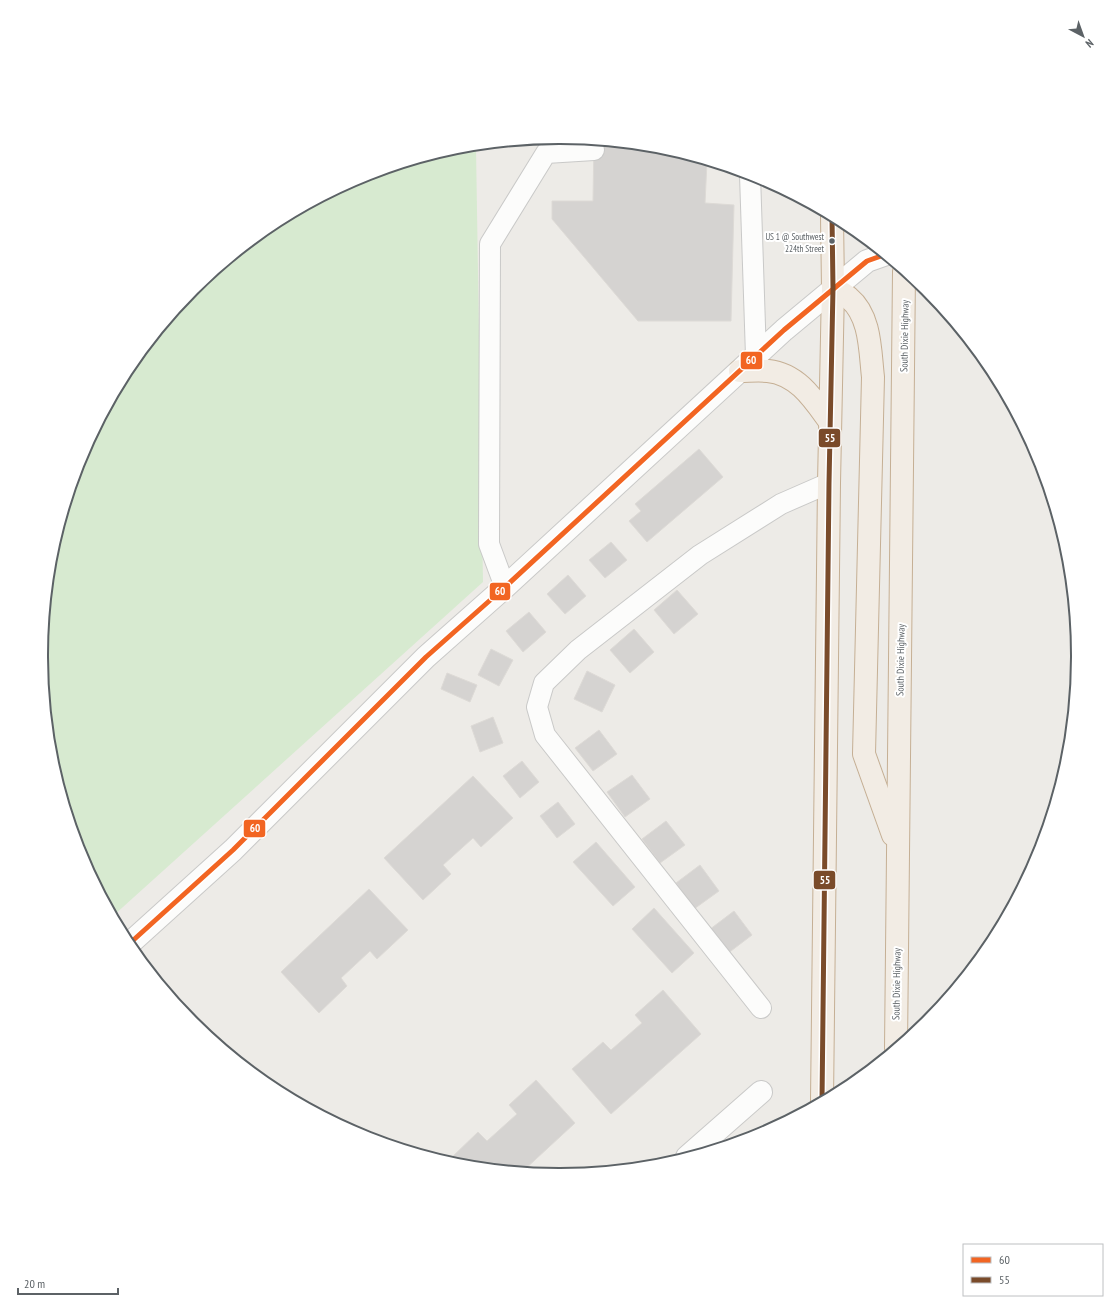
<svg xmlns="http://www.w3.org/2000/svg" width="1119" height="1312" font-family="'PT Sans Narrow',sans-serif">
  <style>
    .green { fill: #d7ead0 }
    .building { fill: #d5d3d1; stroke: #dddad6 }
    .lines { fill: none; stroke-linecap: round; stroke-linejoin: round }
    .service-casing { stroke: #c9c9c8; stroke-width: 22 }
    .minor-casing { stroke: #c9c9c8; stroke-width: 24 }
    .tertiary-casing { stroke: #c9c9c8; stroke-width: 24 }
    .trunk-casing { stroke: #c5af94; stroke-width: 24 }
    .service { stroke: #fcfcfb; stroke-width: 20 }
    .minor { stroke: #fcfcfb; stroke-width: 22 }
    .tertiary { stroke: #fcfcfb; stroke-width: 22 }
    .trunk { stroke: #f2ece4; stroke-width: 22 }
    .bus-1-casing { stroke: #fff; stroke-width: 8 }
    .bus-2-casing { stroke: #fff; stroke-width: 8 }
    .bus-1 { stroke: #f26522; stroke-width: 5 }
    .bus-2 { stroke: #7a4b2a; stroke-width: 5 }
    .bus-dot { fill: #5c6266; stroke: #fff; stroke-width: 1.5 }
    .labels { text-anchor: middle; stroke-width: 4; stroke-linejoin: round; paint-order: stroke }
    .bus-label { font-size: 9px; fill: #5c6266; stroke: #fff; text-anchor: end }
    .street-label { font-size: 10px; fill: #5c6266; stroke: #fff }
    .rim { fill: none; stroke: #5c6266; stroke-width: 2 }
    .line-badge { stroke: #fff; stroke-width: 1.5 }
    .badge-label { font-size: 11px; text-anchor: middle; font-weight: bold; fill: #fff }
  </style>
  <rect width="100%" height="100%" fill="#edebe7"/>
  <path class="green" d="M474 146 476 148 483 582 113 916 80 854 51 757 41 656 51 555 81 457 129 368 193 289 272 225 361 177 459 147Z"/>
  <g class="building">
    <path d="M594 141 661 148 707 161 705 203 734 205 731 321H638L552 219V201H593Z"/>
    <path d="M699 449 723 477 647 542 629 521 641 511 635 504Z"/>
    <path d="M611 542 627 560 605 578 589 560Z"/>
    <path d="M568 575 586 596 565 614 547 594Z"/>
    <path d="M677 590 698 614 674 634 654 610Z"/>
    <path d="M529 612 546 632 523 652 506 631Z"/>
    <path d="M634 629 654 652 630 673 610 650Z"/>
    <path d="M491 649 513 660 499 686 478 675Z"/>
    <path d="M587 671 615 685 602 712 574 699Z"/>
    <path d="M447 673 477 685 470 702 441 689Z"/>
    <path d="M493 717 503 743 480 752 471 726Z"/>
    <path d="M599 730 617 754 593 771 575 748Z"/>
    <path d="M522 761 539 782 520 798 503 776Z"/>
    <path d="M632 775 650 799 625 817 607 792Z"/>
    <path d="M473 776 513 818 481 847 473 838 443 865 451 874 423 900 384 858Z"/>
    <path d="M558 802 575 824 557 838 540 816Z"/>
    <path d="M666 821 685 845 660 863 642 839Z"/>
    <path d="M596 842 635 887 613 906 573 862Z"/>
    <path d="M700 865 719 891 694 909 676 883Z"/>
    <path d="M369 889 408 930 377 959 370 951 341 978 347 986 319 1013 281 972Z"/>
    <path d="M654 908 694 953 672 973 632 929Z"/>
    <path d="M734 911 752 935 727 954 709 930Z"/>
    <path d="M663 990 701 1034 611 1114 572 1069 603 1042 611 1050 642 1023 635 1015Z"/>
    <path d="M536 1080 575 1123 523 1171 454 1163 450 1159 478 1132 487 1141 517 1114 509 1105Z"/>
  </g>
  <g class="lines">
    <g class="service-casing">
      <g id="service">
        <path d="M750 175 756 356"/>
        <path d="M505 587 489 544 490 244 546 153 594 150"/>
        <path d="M761 1008 545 735 537 707 544 683 578 650 700 555 781 504 829 483"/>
      </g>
    </g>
    <g class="minor-casing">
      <path id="minor" d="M687 1157 761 1092"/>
    </g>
    <g class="tertiary-casing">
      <path id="tertiary" d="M129 944 233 850 426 657 505 587 784 330 867 261 884 255"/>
    </g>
    <g class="trunk-casing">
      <g id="trunk">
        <path d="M833 288C838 291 845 294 849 298 871 316 870 352 873 377L864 754 893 835"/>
        <path d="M740 371C749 371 759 370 768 371 798 374 814 400 830 422"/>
        <path d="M896 1048 904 272"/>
        <path d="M822 1101 829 483 833 288 832 217"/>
      </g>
    </g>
    <use href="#service" class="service"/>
    <use href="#minor" class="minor"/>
    <use href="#tertiary" class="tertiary"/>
    <use href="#trunk" class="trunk"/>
    <g class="bus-1-casing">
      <path id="bus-1" d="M129 944 233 850 426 657 505 587 784 330 867 261 884 255"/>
    </g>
    <g class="bus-2-casing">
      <path id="bus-2" d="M822 1101 829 483 833 288 832 217"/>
    </g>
    <use href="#bus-1" class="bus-1"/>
    <use href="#bus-2" class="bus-2"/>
  </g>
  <circle class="bus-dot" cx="832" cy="241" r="3.5"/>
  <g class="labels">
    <g class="bus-label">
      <text x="824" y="240">US 1 @ Southwest<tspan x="824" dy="12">224th Street</tspan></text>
    </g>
    <g class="street-label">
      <text transform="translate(904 336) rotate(-89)" y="4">South Dixie Highway</text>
      <text transform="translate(900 660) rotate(-89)" y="4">South Dixie Highway</text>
      <text transform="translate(896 984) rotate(-89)" y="4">South Dixie Highway</text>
    </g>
  </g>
  <path d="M0 0H1119V1312H0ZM559 144H560A511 511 0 0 1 1071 655V657A511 511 0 0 1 560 1168H559A511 511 0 0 1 48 657V655A511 511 0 0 1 559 144Z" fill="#fff" fill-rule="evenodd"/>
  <path class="rim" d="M559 144H560A511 511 0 0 1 1071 655V657A511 511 0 0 1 560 1168H559A511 511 0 0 1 48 657V655A511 511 0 0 1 559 144Z"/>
  <g class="line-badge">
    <rect x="740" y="351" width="23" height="19" rx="4" fill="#f26522"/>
    <rect x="818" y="428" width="23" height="20" rx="4" fill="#7a4b2a"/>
    <rect x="489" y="582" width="22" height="19" rx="4" fill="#f26522"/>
    <rect x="243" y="819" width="23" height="19" rx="4" fill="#f26522"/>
    <rect x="813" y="870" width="23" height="20" rx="4" fill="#7a4b2a"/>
  </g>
  <g class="badge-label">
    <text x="751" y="364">60</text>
    <text x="830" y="442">55</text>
    <text x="500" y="595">60</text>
    <text x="255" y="832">60</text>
    <text x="825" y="884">55</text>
  </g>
  <rect x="963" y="1244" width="140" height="52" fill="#ffffff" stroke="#bec0c2"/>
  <rect x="971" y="1257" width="20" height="6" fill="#f26522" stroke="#bec0c2"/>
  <text x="999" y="1264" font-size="12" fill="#5c6266">60</text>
  <rect x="971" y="1277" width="20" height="6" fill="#7a4b2a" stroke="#bec0c2"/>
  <text x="999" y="1284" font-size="12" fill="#5c6266">55</text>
  <g transform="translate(1083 36) rotate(139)" stroke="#ffffff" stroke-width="3" paint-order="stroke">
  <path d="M0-3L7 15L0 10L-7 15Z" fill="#5c6266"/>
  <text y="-6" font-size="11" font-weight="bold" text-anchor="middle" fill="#5c6266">N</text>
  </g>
  <path d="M18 1288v6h100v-6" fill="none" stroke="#5c6266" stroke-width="2"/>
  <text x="24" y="1288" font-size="12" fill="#5c6266" stroke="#ffffff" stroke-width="3" paint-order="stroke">20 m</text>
</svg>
